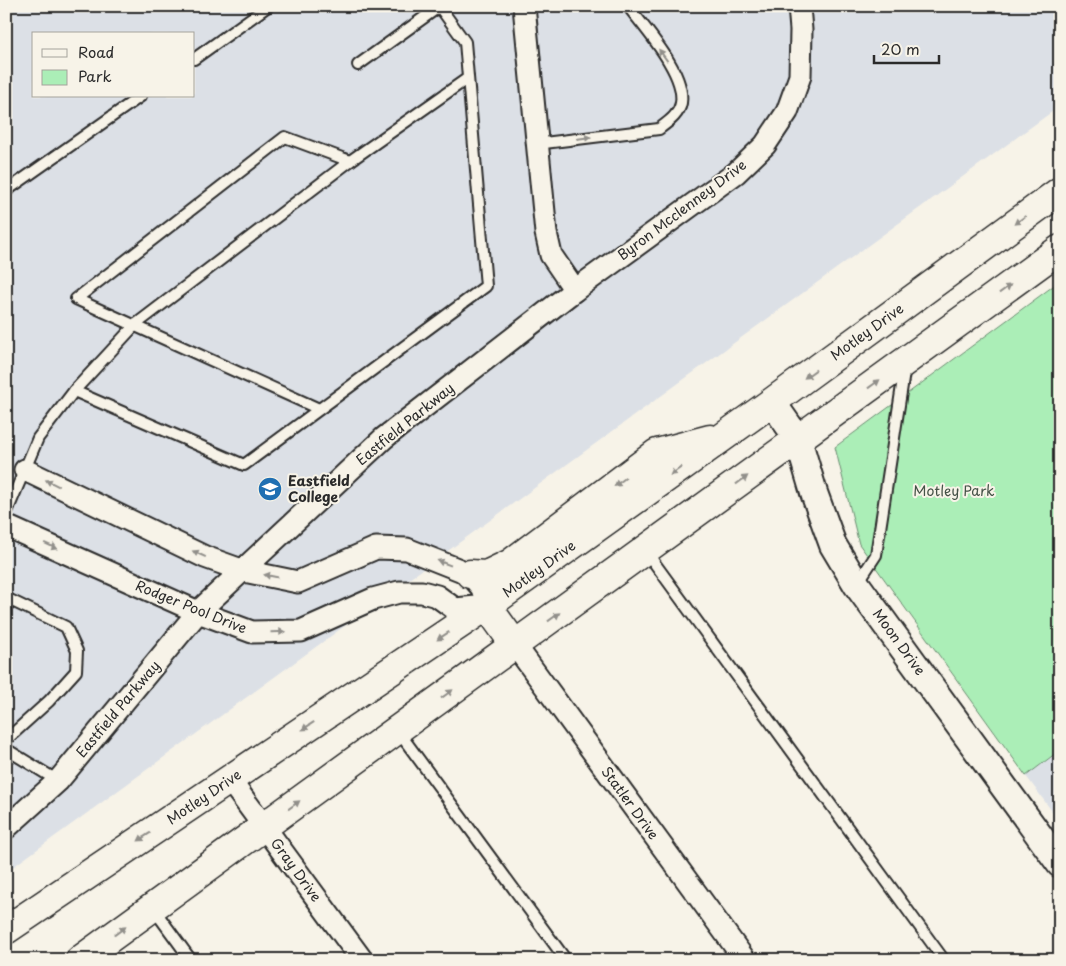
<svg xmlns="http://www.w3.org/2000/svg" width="1066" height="966" font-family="'Playpen Sans',sans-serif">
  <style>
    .built { fill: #dce0e6; fill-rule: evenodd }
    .green { fill: #abeeb7; stroke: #6b8c71 }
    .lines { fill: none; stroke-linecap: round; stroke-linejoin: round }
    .service-casing { stroke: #2b2b2b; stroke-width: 14 }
    .minor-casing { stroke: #2b2b2b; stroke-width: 25 }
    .tertiary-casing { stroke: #2b2b2b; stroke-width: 30 }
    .secondary-casing { stroke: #2b2b2b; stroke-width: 31 }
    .service { stroke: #f7f3e8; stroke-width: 10 }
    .minor { stroke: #f7f3e8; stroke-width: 21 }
    .tertiary { stroke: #f7f3e8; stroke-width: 26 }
    .secondary { stroke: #f7f3e8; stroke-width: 28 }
    .oneway { fill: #918f8a }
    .labels { text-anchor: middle; stroke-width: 4; stroke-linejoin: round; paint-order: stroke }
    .street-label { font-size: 14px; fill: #2b2b2b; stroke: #f7f3e8 }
    .poi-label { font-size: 14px; font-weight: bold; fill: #2b2b2b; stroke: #f7f3e8; text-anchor: start }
    .park-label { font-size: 14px; fill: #455247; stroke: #f7f3e8 }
  </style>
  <rect width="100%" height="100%" fill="#f7f3e8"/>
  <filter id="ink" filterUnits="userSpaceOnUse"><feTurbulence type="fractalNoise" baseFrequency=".02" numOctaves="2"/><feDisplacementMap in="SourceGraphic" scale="10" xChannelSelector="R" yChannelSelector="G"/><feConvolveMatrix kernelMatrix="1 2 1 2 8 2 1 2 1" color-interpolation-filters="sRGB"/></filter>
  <g filter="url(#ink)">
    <g class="built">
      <path d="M6 6H1060V106L6 872ZM34 34H194V96H34Z"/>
      <path d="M1060 750V822L1026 776Z"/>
    </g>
    <path class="green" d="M1060 281V750L1026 776 859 544 835 447Z"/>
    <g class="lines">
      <g class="service-casing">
        <g id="service">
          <path d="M194 59 268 6"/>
          <path d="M358 65 440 6"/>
          <path d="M536 144 659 129C668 122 679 115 681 103 686 73 645 29 628 6"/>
          <path d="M6 191 141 96"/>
          <path d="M74 391 244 465 486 286 465 42 439 6"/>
          <path d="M319 409 76 299 285 137 350 161 468 78"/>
          <path d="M6 514 38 438 74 391 135 325 350 161"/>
          <path d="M645 550 944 960"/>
          <path d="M857 584 876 555 905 366"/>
          <path d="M6 598 66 627 77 651 76 671 49 701 6 740"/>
          <path d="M398 731 566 960"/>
          <path d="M6 749 58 781"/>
          <path d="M153 908 191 960"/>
        </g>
      </g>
      <g class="minor-casing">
        <g id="minor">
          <path d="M524 6 546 233 551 255 575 290"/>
          <path d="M6 526 198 612 252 632 301 631 373 599 399 592H422L437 596 455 609 487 606 482 588 470 574 407 549 376 548 298 582 244 571 205 557 25 470"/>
          <path d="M515 645 745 960"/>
          <path d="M229 779 362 960"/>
          <path d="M6 828 58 781 198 612 384 438 575 290 736 173 765 145 787 112 800 76 801 30 799 6"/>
        </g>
      </g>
      <g class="tertiary-casing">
        <path id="tertiary" d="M772 402 798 439 814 493 833 545 857 585 1060 864"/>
      </g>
      <g class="secondary-casing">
        <g id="secondary">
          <path d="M470 574 486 575 511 563 657 453 710 439"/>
          <path d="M487 606 515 645"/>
          <path d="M6 930 487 606 772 402 1060 191"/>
          <path d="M80 960 1060 249"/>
        </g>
      </g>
      <use href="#service" class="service"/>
      <use href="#minor" class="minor"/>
      <use href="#tertiary" class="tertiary"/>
      <use href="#secondary" class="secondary"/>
    </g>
    <defs><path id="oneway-solid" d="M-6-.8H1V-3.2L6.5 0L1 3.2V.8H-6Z" transform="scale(1.25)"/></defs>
    <g class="oneway">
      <use href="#oneway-solid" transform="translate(663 55) rotate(-126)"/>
      <use href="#oneway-solid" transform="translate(584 138) rotate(-7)"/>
      <use href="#oneway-solid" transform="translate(1020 220) rotate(144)"/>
      <use href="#oneway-solid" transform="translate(1005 289) rotate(-36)"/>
      <use href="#oneway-solid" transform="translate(810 374) rotate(144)"/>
      <use href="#oneway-solid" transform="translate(874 384) rotate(-36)"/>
      <use href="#oneway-solid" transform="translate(676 471) rotate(144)"/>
      <use href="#oneway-solid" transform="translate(742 480) rotate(-36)"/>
      <use href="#oneway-solid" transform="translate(620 482) rotate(143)"/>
      <use href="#oneway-solid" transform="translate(52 483) rotate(-154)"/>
      <use href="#oneway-solid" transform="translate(51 546) rotate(24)"/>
      <use href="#oneway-solid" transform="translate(199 554) rotate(-155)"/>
      <use href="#oneway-solid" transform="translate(444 563) rotate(-159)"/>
      <use href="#oneway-solid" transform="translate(271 576) rotate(-169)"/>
      <use href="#oneway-solid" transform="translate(554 617) rotate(-36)"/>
      <use href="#oneway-solid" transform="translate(278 632) rotate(-1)"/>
      <use href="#oneway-solid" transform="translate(443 636) rotate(146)"/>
      <use href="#oneway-solid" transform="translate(447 694) rotate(-36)"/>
      <use href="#oneway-solid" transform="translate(308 726) rotate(146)"/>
      <use href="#oneway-solid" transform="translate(294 805) rotate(-36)"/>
      <use href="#oneway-solid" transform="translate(144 837) rotate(146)"/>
      <use href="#oneway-solid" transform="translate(120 931) rotate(-36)"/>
    </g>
  </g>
  <defs>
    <g id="university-disc" transform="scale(1.25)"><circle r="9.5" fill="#1f6fb2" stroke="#f7f3e8"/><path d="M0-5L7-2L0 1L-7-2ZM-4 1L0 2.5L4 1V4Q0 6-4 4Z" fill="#fff"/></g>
  </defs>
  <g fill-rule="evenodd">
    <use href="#university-disc" x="270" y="489"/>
  </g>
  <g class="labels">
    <g class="street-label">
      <text transform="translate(682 210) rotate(-37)" y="5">Byron Mcclenney Drive</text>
      <text transform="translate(867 332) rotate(-36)" y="5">Motley Drive</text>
      <text transform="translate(405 424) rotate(-39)" y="5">Eastfield Parkway</text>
      <text transform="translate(539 569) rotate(-36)" y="5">Motley Drive</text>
      <text transform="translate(191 607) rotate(22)" y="5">Rodger Pool Drive</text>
      <text transform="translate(899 642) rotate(54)" y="5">Moon Drive</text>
      <text transform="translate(118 709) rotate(-50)" y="5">Eastfield Parkway</text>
      <text transform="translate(204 797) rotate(-34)" y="5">Motley Drive</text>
      <text transform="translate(630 803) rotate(54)" y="5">Statler Drive</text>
      <text transform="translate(296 870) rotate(54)" y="5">Gray Drive</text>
    </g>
    <g class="poi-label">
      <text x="288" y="486">Eastfield<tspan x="288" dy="16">College</tspan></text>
    </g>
    <g class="park-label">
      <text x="954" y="496">Motley Park</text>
    </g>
  </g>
  <rect width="1066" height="966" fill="none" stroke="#f7f3e8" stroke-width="25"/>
  <rect x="12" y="12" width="1041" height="941" fill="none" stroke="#2b2b2b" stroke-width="2" filter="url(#ink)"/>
  <rect x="32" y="32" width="162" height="65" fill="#f7f3e8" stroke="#a5a39c"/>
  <rect x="42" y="49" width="25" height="8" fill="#f7f3e8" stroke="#a5a39c"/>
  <text x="78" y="58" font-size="15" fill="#2b2b2b">Road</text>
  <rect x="42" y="70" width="25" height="15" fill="#abeeb7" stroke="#a5a39c"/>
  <text x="78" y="82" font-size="15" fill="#2b2b2b">Park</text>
  <path d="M874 55v8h65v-8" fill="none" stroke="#2b2b2b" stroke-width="2.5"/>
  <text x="881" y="55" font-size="15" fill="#2b2b2b" stroke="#f7f3e8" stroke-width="4" paint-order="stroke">20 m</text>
</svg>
